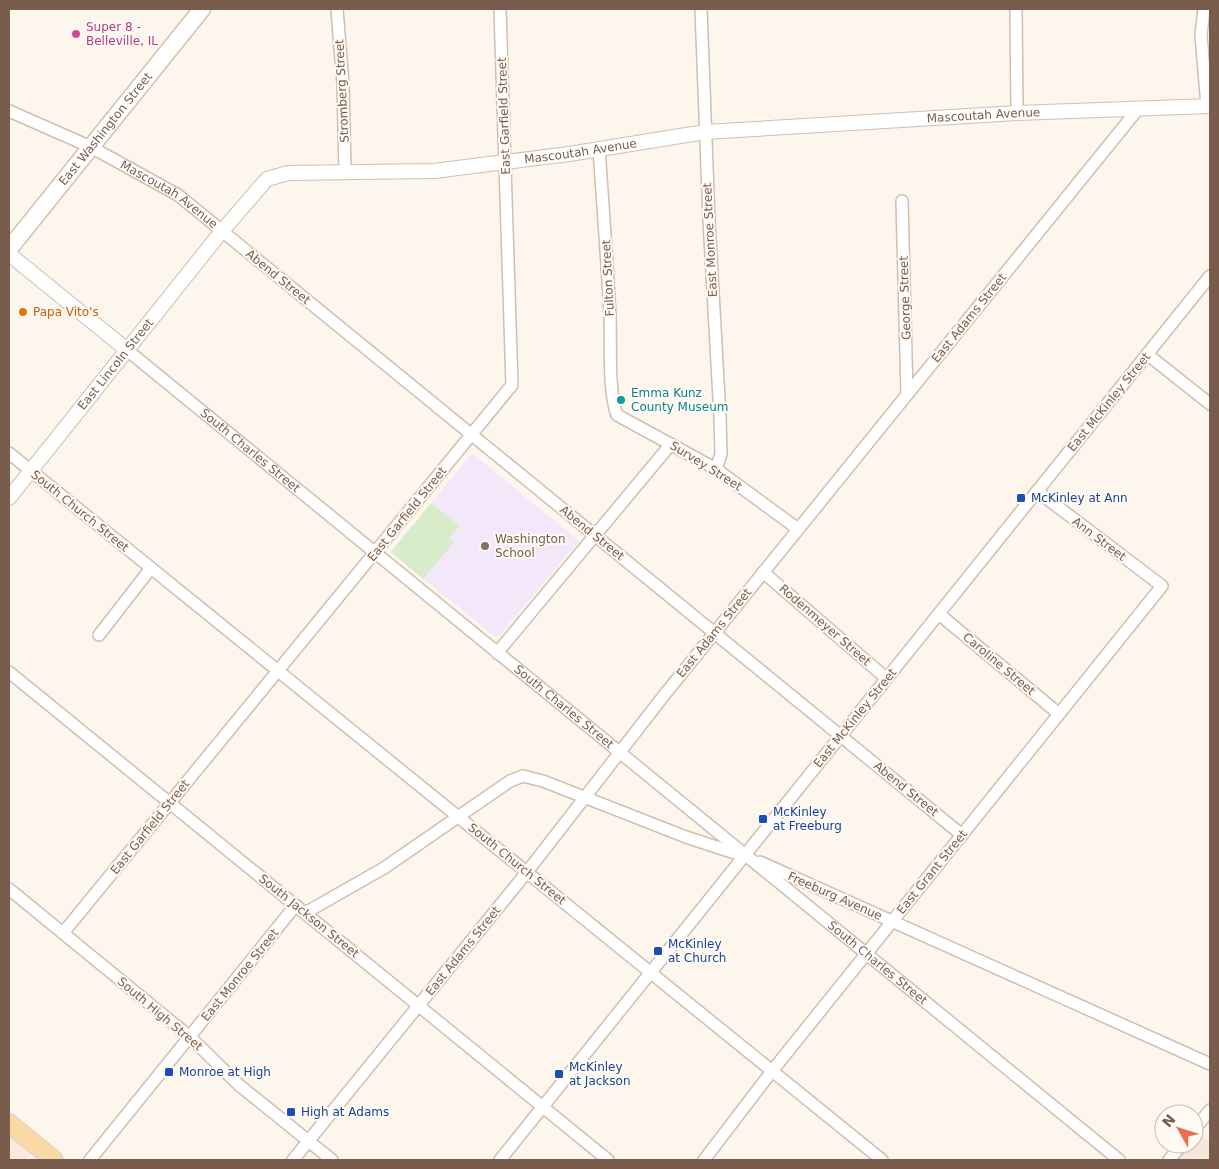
<svg xmlns="http://www.w3.org/2000/svg" width="1219" height="1169" font-family="'DejaVu Sans',sans-serif">
  <style>
    .residential { fill: #f5e8da }
    .commercial { fill: #fde8e0 }
    .education { fill: #f3e8fa }
    .green { fill: #d8ecc9 }
    .lines { fill: none; stroke-linecap: round; stroke-linejoin: round }
    .minor-casing { stroke: #d1beb0; stroke-width: 14 }
    .tertiary-casing { stroke: #d1beb0; stroke-width: 16 }
    .secondary-casing { stroke: #d6c0b0; stroke-width: 19 }
    .primary-casing { stroke: #dad1cd; stroke-width: 20 }
    .minor { stroke: #fff; stroke-width: 11 }
    .tertiary { stroke: #fff; stroke-width: 14 }
    .secondary { stroke: #fff; stroke-width: 16 }
    .primary { stroke: #fbd9a5; stroke-width: 18 }
    .hotel-dot { fill: #d1479c; stroke: #fffaf3; stroke-width: 2 }
    .food-dot { fill: #e8710a; stroke: #fffaf3; stroke-width: 2 }
    .culture-dot { fill: #0f9aa8; stroke: #fffaf3; stroke-width: 2 }
    .transit-dot { fill: #1a4fb4; stroke: #fffaf3; stroke-width: 2 }
    .education-dot { fill: #8d6e63; stroke: #fffaf3; stroke-width: 2 }
    .labels { text-anchor: middle; stroke-width: 4; stroke-linejoin: round; paint-order: stroke }
    .hotel-label { font-size: 12px; fill: #b23c85; stroke: #fffaf3; text-anchor: start }
    .street-label { font-size: 12px; fill: #7a5c4d; stroke: #fffaf3 }
    .food-label { font-size: 12px; fill: #c56008; stroke: #fffaf3; text-anchor: start }
    .culture-label { font-size: 12px; fill: #0d838f; stroke: #fffaf3; text-anchor: start }
    .transit-label { font-size: 12px; fill: #164399; stroke: #fffaf3; text-anchor: start }
    .education-label { font-size: 12px; fill: #785e54; stroke: #fffaf3; text-anchor: start }
  </style>
  <rect width="100%" height="100%" fill="#fdf6ec"/>
  <path class="residential" d="M1198 1132 1210 1142V1160H1176L1189 1144H1194V1137Z"/>
  <path class="commercial" d="M9 1136 31 1154 25 1160H9Z"/>
  <path class="education" d="M472 453 579 541 498 637H495L391 552Z"/>
  <path class="green" d="M431 503 459 526 449 538 454 542 423 579 391 552Z"/>
  <g class="lines">
    <g class="minor-casing">
      <g id="minor">
        <path d="M337 9 343 84 345 173"/>
        <path d="M701 9 709 220 720 417 721 454 716 469"/>
        <path d="M1016 9 1017 113"/>
        <path d="M1204 9 1201 35 1207 106"/>
        <path id="s1" d="M9 111 91 147 178 195 962 835"/>
        <path d="M599 149C603 205 607 260 610 316 611 342 608 392 617 415L716 469 798 529"/>
        <path d="M902 201 907 394"/>
        <path id="s2" d="M127 350 1119 1160"/>
        <path d="M1147 354 1210 404"/>
        <path d="M9 453 882 1160"/>
        <path d="M763 572 886 678"/>
        <path d="M939 614 1059 714"/>
        <path d="M99 635 151 568"/>
        <path d="M497 653 671 444"/>
        <path d="M9 672 608 1160"/>
        <path d="M760 862 1210 1064"/>
        <path d="M9 889 190 1037 239 1085 332 1160"/>
        <path d="M305 913 384 868 510 781 523 776 543 781 686 837 741 855"/>
        <path d="M63 933 512 385 500 9"/>
        <path d="M1194 1130 1210 1110"/>
        <path d="M90 1160 295 906"/>
        <path d="M293 1160 527 872 665 694 1138 109"/>
        <path d="M500 1160 1210 276"/>
        <path d="M704 1160 772 1071 1162 586 1037 491"/>
        <path d="M1169 1160 1182 1144"/>
      </g>
    </g>
    <g class="tertiary-casing">
      <g id="tertiary">
        <path d="M9 254 127 350"/>
        <path id="s3" d="M9 498 222 231 267 179 288 173 434 171 569 154 705 132 1017 113 1210 106"/>
      </g>
    </g>
    <g class="secondary-casing">
      <g id="secondary">
        <path id="s4" d="M9 249 202 9"/>
      </g>
    </g>
    <g class="primary-casing">
      <path id="primary" d="M9 1123 54 1160"/>
    </g>
    <use href="#minor" class="minor"/>
    <use href="#tertiary" class="tertiary"/>
    <use href="#secondary" class="secondary"/>
    <use href="#primary" class="primary"/>
  </g>
  <circle class="hotel-dot" cx="76" cy="34" r="5"/>
  <circle class="food-dot" cx="23" cy="312" r="5"/>
  <circle class="culture-dot" cx="621" cy="400" r="5"/>
  <g class="transit-dot">
    <rect x="1016" y="493" width="10" height="10" rx="2.5"/>
    <rect x="758" y="814" width="10" height="10" rx="2.5"/>
    <rect x="653" y="946" width="10" height="10" rx="2.5"/>
    <rect x="164" y="1067" width="10" height="10" rx="2.5"/>
    <rect x="554" y="1069" width="10" height="10" rx="2.5"/>
    <rect x="286" y="1107" width="10" height="10" rx="2.5"/>
  </g>
  <circle class="education-dot" cx="485" cy="546" r="5"/>
  <g class="labels">
    <g class="hotel-label">
      <text x="86" y="31">Super 8 -<tspan x="86" dy="14">Belleville, IL</tspan></text>
    </g>
    <g class="street-label">
      <text transform="translate(342 91) rotate(-93)" y="4">Stromberg Street</text>
      <text dy="4" stroke="none"><textPath href="#s3" startOffset="1131">Mascoutah Avenue</textPath></text>
      <text transform="translate(504 116) rotate(-92)" y="4">East Garfield Street</text>
      <text dy="4" stroke="none"><textPath href="#s4" startOffset="154">East Washington Street</textPath></text>
      <text dy="4" stroke="none"><textPath href="#s3" startOffset="726">Mascoutah Avenue</textPath></text>
      <text dy="4" stroke="none"><textPath href="#s1" startOffset="181">Mascoutah Avenue</textPath></text>
      <text transform="translate(710 240) rotate(-93)" y="4">East Monroe Street</text>
      <text transform="translate(278 277) rotate(39)" y="4">Abend Street</text>
      <text transform="translate(608 278) rotate(-93)" y="4">Fulton Street</text>
      <text transform="translate(905 298) rotate(-92)" y="4">George Street</text>
      <text transform="translate(969 318) rotate(-51)" y="4">East Adams Street</text>
      <text dy="4" stroke="none"><textPath href="#s3" startOffset="171">East Lincoln Street</textPath></text>
      <text transform="translate(1109 402) rotate(-51)" y="4">East McKinley Street</text>
      <text dy="4" stroke="none"><textPath href="#s2" startOffset="159">South Charles Street</textPath></text>
      <text transform="translate(706 466) rotate(32)" y="4">Survey Street</text>
      <text transform="translate(80 511) rotate(39)" y="4">South Church Street</text>
      <text transform="translate(407 514) rotate(-51)" y="4">East Garfield Street</text>
      <text transform="translate(592 533) rotate(39)" y="4">Abend Street</text>
      <text transform="translate(1099 539) rotate(37)" y="4">Ann Street</text>
      <text transform="translate(825 625) rotate(41)" y="4">Rodenmeyer Street</text>
      <text transform="translate(714 633) rotate(-51)" y="4">East Adams Street</text>
      <text transform="translate(999 664) rotate(40)" y="4">Caroline Street</text>
      <text dy="4" stroke="none"><textPath href="#s2" startOffset="564">South Charles Street</textPath></text>
      <text transform="translate(855 718) rotate(-51)" y="4">East McKinley Street</text>
      <text transform="translate(906 789) rotate(39)" y="4">Abend Street</text>
      <text transform="translate(150 827) rotate(-51)" y="4">East Garfield Street</text>
      <text transform="translate(517 864) rotate(39)" y="4">South Church Street</text>
      <text transform="translate(932 872) rotate(-51)" y="4">East Grant Street</text>
      <text transform="translate(835 896) rotate(24)" y="4">Freeburg Avenue</text>
      <text transform="translate(309 916) rotate(39)" y="4">South Jackson Street</text>
      <text transform="translate(463 951) rotate(-51)" y="4">East Adams Street</text>
      <text dy="4" stroke="none"><textPath href="#s2" startOffset="969">South Charles Street</textPath></text>
      <text transform="translate(240 975) rotate(-51)" y="4">East Monroe Street</text>
      <text transform="translate(160 1014) rotate(40)" y="4">South High Street</text>
    </g>
    <g class="food-label">
      <text x="33" y="316">Papa Vito's</text>
    </g>
    <g class="culture-label">
      <text x="631" y="397">Emma Kunz<tspan x="631" dy="14">County Museum</tspan></text>
    </g>
    <g class="transit-label">
      <text x="1031" y="502">McKinley at Ann</text>
      <text x="773" y="816">McKinley<tspan x="773" dy="14">at Freeburg</tspan></text>
      <text x="668" y="948">McKinley<tspan x="668" dy="14">at Church</tspan></text>
      <text x="569" y="1071">McKinley<tspan x="569" dy="14">at Jackson</tspan></text>
      <text x="179" y="1076">Monroe at High</text>
      <text x="301" y="1116">High at Adams</text>
    </g>
    <g class="education-label">
      <text x="495" y="543">Washington<tspan x="495" dy="14">School</tspan></text>
    </g>
  </g>
  <rect width="1219" height="1169" fill="none" stroke="#7a5c4d" stroke-width="20"/>
  <g transform="translate(1179 1129) rotate(309)"><circle r="24" fill="#fffaf3" stroke="#cabbb1"/>
  <path d="M0-4L9 19L0 12L-9 19Z" fill="#e76f51"/>
  <text y="-8" font-size="14" font-weight="bold" text-anchor="middle" fill="#7a5c4d">N</text>
  </g>
</svg>
